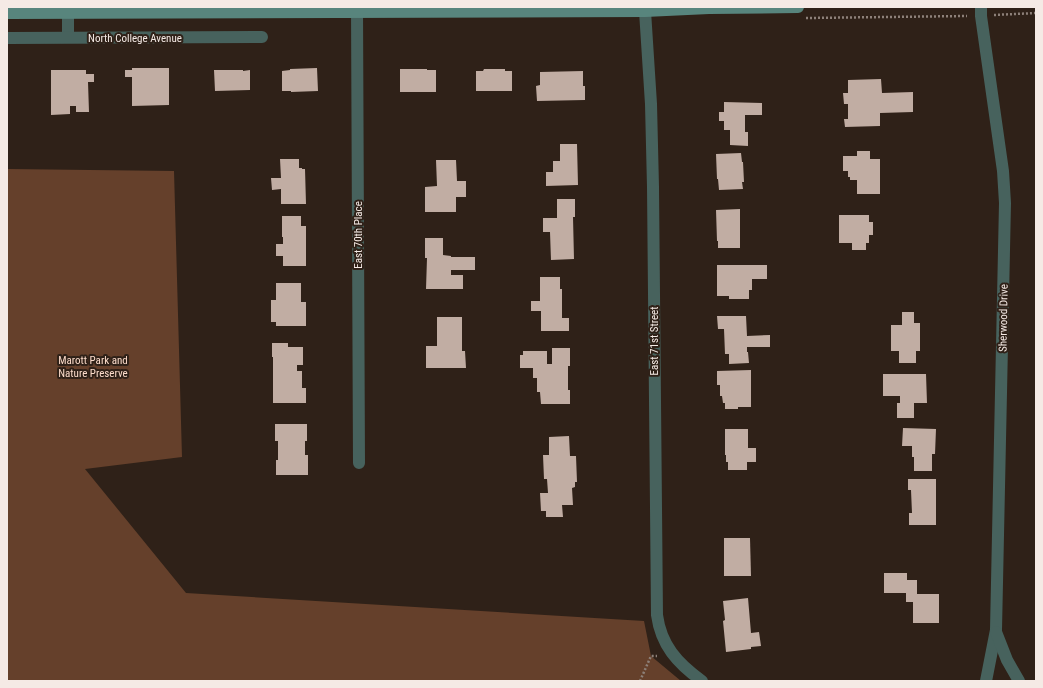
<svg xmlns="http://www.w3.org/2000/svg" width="1043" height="688" font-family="'Roboto Condensed',sans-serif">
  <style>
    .green { fill: #65402b }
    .building { fill: #c1ada3 }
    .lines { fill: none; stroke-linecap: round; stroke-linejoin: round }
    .path { stroke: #8d8079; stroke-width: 2.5; stroke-dasharray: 2 2; stroke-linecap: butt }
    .street { stroke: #47625d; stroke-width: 12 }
    .secondary { stroke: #58857d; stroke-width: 12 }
    .labels { text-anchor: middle; stroke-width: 4; stroke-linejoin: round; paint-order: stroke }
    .street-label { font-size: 11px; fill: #f5eae5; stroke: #2f2118 }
    .park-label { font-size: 11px; fill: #fbdbca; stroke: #2f2118 }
  </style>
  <rect width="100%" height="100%" fill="#2f2118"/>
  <path class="green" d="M7 169 174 171 182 457 85 469 186 593 644 621 651 656 681 681H7Z"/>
  <g class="building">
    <path d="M132 68H169V105L132 106V77H125V70H132Z"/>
    <path d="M317 68 318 91 291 92V91H282V71L290 70V69Z"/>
    <path d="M400 69H427V70H436V92H400Z"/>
    <path d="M484 69H505V71H512V91H476V71H483Z"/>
    <path d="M51 70H86V74H94V82H88L89 112H76V106H70V114L51 115Z"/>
    <path d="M214 70H243V71L250 70V90L215 91Z"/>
    <path d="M583 71V86H585V100L537 101 536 86 540 85V72Z"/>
    <path d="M881 79 882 93 913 92V112L880 113V126L845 127 844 119H848V104H844L843 93H848V80Z"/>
    <path d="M724 102 762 103V115H745V132H748V146L730 145V130H724V121H719V112H724Z"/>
    <path d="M560 144H577L578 185 546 186V172H553V161H560Z"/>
    <path d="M857 151H870V159H880V194H857V180H850V177H848V171H843V156H857Z"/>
    <path d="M741 153 742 162H743L744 182H742L743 189 719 190 718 179H717L716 154Z"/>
    <path d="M280 159H299V168H302V169H305L306 204H281V189L272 190 271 178H281Z"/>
    <path d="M436 160H456L457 181H466V197H456V212H425V187L437 186Z"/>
    <path d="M557 199H575V217H573L574 259 551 260 550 232H543V218H557Z"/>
    <path d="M740 209V248H718V241H717L716 210Z"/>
    <path d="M839 215H869V222H873V235H869V243H866V250H852V243H839Z"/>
    <path d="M282 216H301V226H306V266H283V256H276V244H283V237H282Z"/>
    <path d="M425 238H443V255L451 256V257H475V270H451V275H463V289H426L427 258H425Z"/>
    <path d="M717 265H767V279H752V290H749V299H729V296H717Z"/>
    <path d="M540 277H560V289H562V318H569V331H541V311H531V301H540Z"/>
    <path d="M276 283H301V302H306V326H276V322H271V300H276Z"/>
    <path d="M902 312H914V323H920V351H916V363H899V351H891V325H902Z"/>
    <path d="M717 316H746L747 336 770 335V347H747V352H748L749 363 729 364V354H725L724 329H718Z"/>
    <path d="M437 317H462V351H465L466 368H426V346H437Z"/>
    <path d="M272 343H288V347H303V365H297V371H302V388H306V403H273V357H272Z"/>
    <path d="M552 348H570V366H568V390H570V404H541L540 392H537V378H533V368H520V355H523V351H547V364H552Z"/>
    <path d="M751 370V407H738V409H725V403H723L722 396H720V385H717V371Z"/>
    <path d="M883 374H926L927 403H914V418H897V403H900V396H883Z"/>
    <path d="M275 424H307V441H305V455H308V475H276V460H278V441H275Z"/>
    <path d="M903 428 936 429 935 454H932V471H914V457H912V446H902Z"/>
    <path d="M725 429H748V448H756V462H747V470H728V462H726V455H725Z"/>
    <path d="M569 436 570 456H576L577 482H575V487L572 488 573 505H562L563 517H546V511H541L540 493H548L547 479H544L543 455H549V437Z"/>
    <path d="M908 479H936V525H909V513H912L911 490H908Z"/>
    <path d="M724 538H750L751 576H724Z"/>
    <path d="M884 573H907V580H917V594H939V623H913V602H906V593H884Z"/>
    <path d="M748 598 751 633 759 632 761 646 751 647V649L726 652 723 621 725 620 723 601Z"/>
  </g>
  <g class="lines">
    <g class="path">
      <path d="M994 15 1036 13"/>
      <path d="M806 18 967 16"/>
      <path d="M640 681 651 656H657"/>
    </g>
    <g class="street">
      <path d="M68 7V37"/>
      <path d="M357 7 359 463"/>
      <path d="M981 7V16L1003 171 1005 203 996 630 986 681"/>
      <path d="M645 11 651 104 653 187 657 615C661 645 677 663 702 681"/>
      <path d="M7 38 262 37"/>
      <path d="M996 632 1007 660 1019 681"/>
    </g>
    <path class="secondary" d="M7 13 645 11 709 8 798 7"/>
  </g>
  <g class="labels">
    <g class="street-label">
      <text x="135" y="42">North College Avenue</text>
      <text transform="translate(358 235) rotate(-90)" y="4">East 70th Place</text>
      <text transform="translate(1003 318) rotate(-89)" y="4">Sherwood Drive</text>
      <text transform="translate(654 341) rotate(-90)" y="4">East 71st Street</text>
    </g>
    <g class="park-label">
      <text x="93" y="364">Marott Park and<tspan x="93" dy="13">Nature Preserve</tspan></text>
    </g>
  </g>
  <rect width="1043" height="688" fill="none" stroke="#f5eae5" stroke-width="16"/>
</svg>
